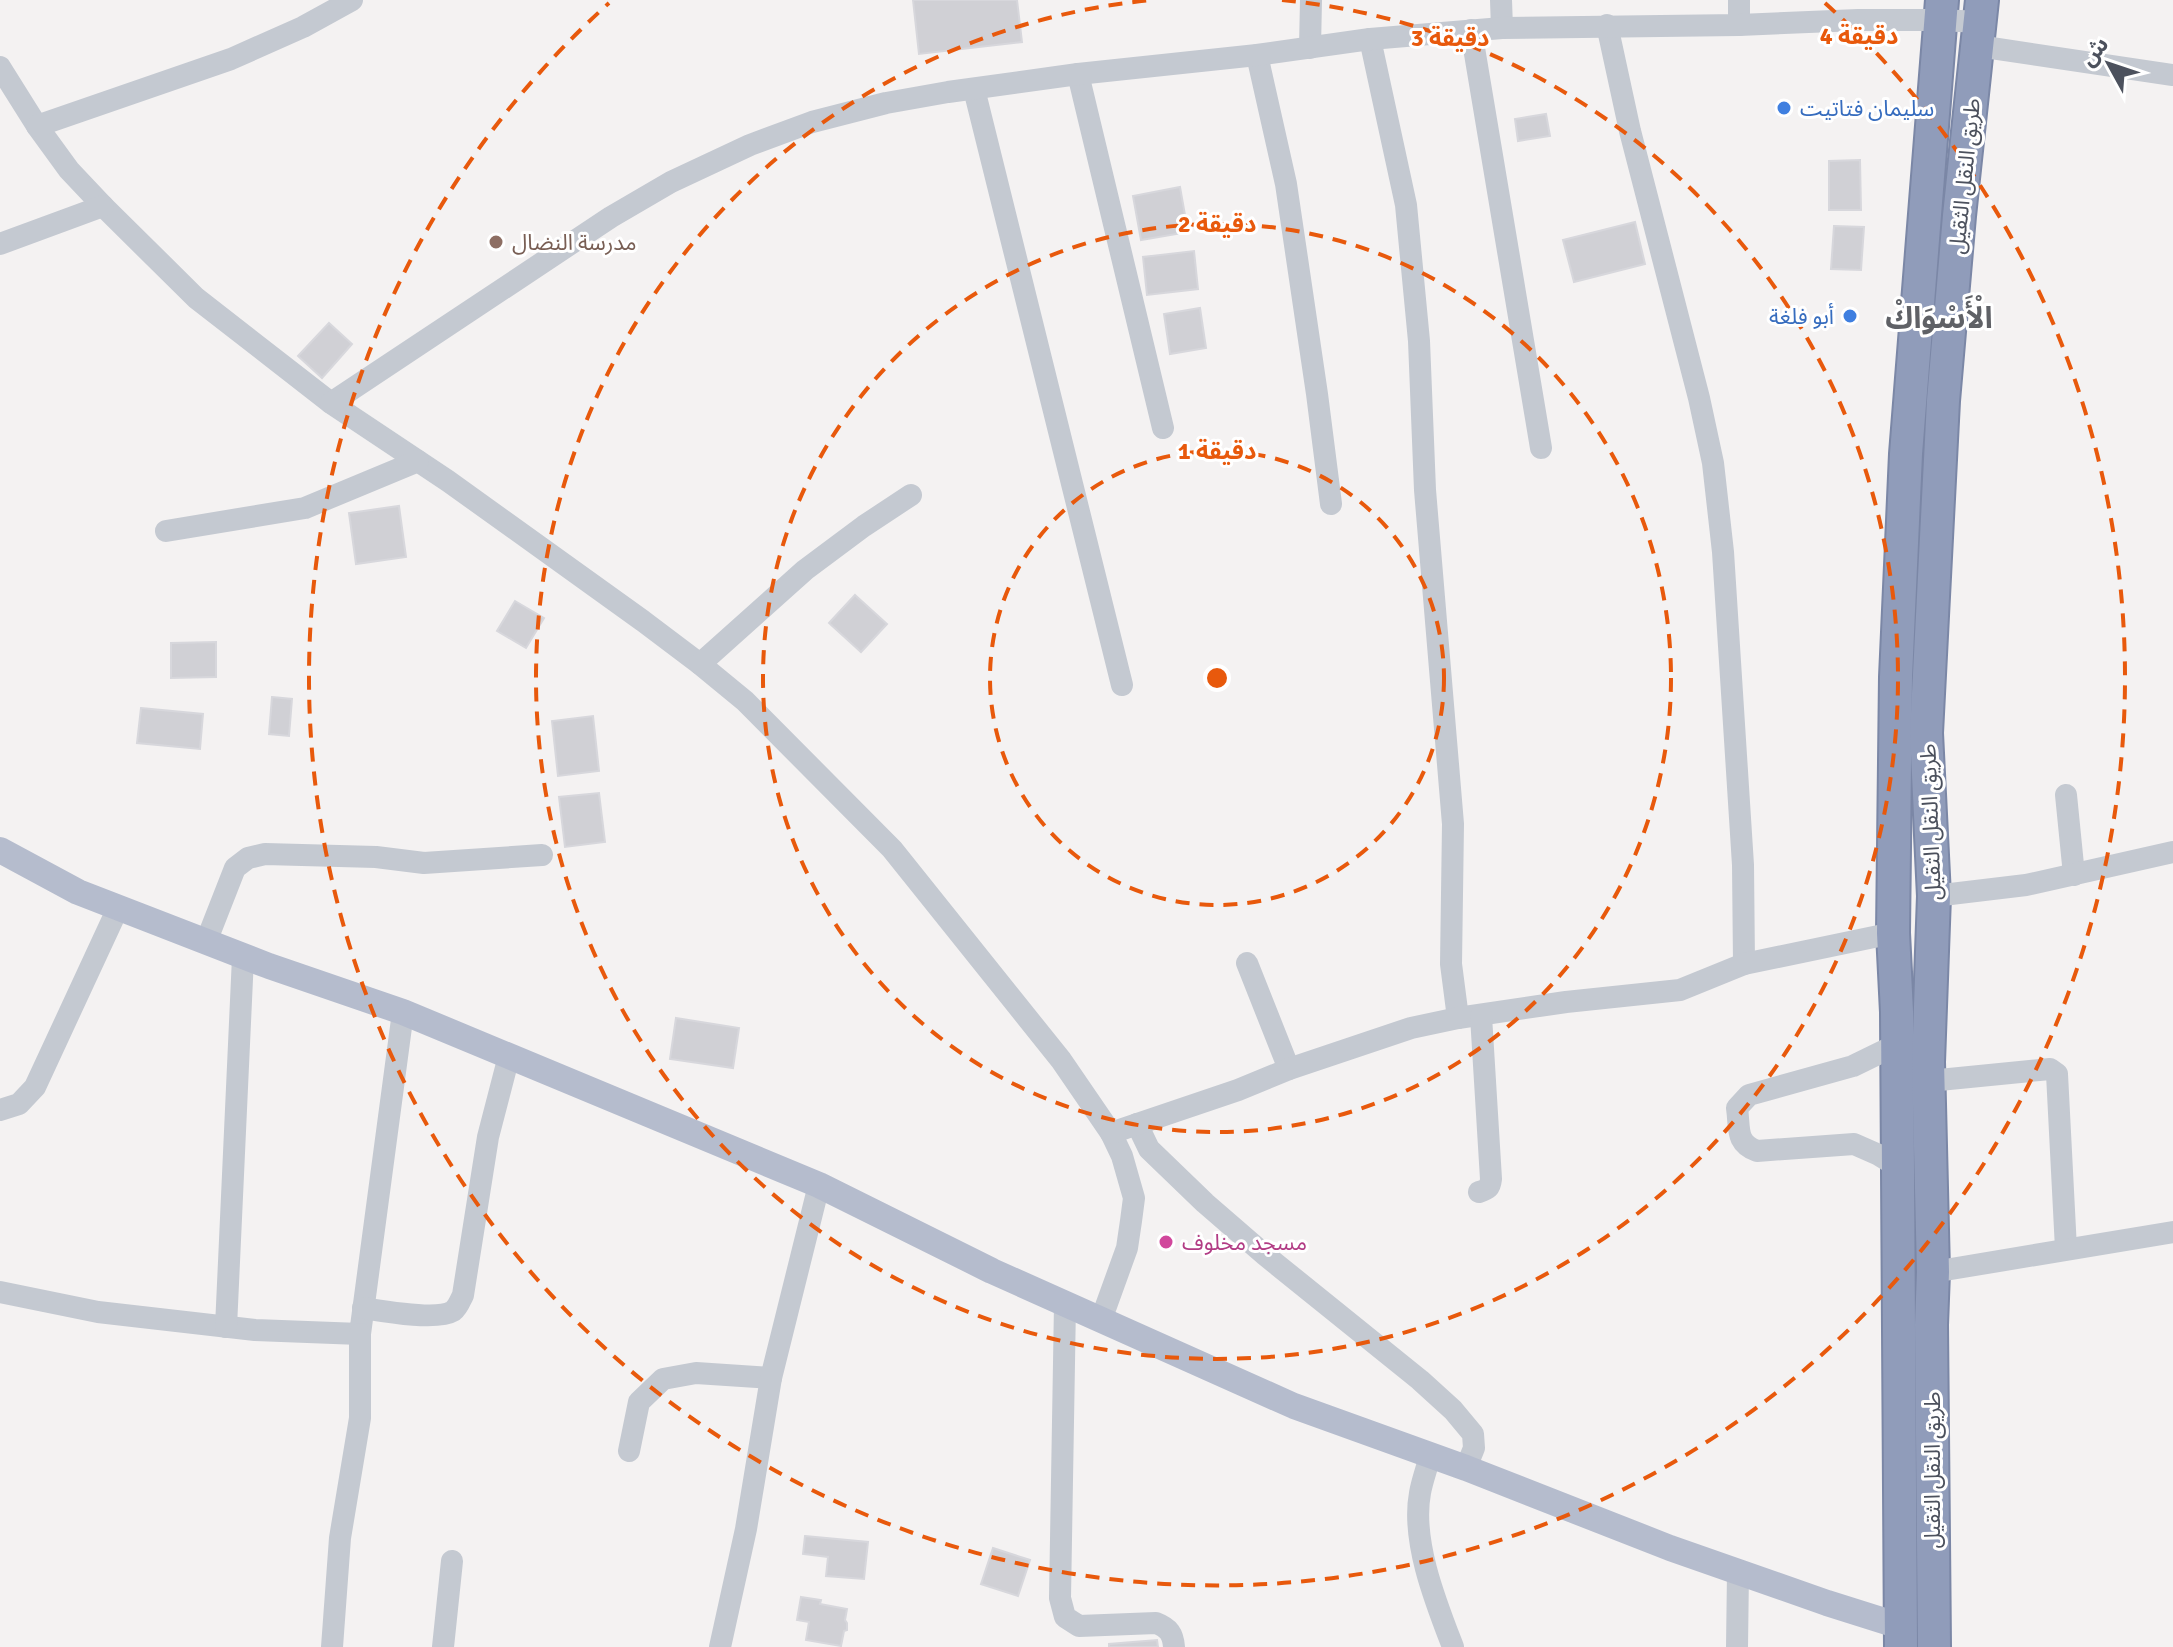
<svg xmlns="http://www.w3.org/2000/svg" width="2173" height="1647" font-family="Signika,'Noto Sans Arabic',sans-serif">
  <style>
    .building { fill: #d0d0d5; stroke: #d7d7dc; stroke-width: 2 }
    .lines { fill: none; stroke-linecap: round; stroke-linejoin: round }
    .highway-casing { stroke: #7b87a6; stroke-width: 36 }
    .minor { stroke: #c4c9d1; stroke-width: 22 }
    .major { stroke: #b5bccd; stroke-width: 26 }
    .highway { stroke: #909cba; stroke-width: 32 }
    .ring { fill: none; stroke: #e8590c; stroke-width: 4; stroke-dasharray: 14 10 }
    .shop-dot { fill: #3f7fe0; stroke: #fff; stroke-width: 3 }
    .education-dot { fill: #8d6e63; stroke: #fff; stroke-width: 3 }
    .hotel-dot { fill: #d1479c; stroke: #fff; stroke-width: 3 }
    .labels { text-anchor: middle; stroke-width: 6; stroke-linejoin: round; paint-order: stroke }
    .shop-label { font-size: 22px; fill: #366cbe; stroke: #fff; text-anchor: start }
    .street-label { font-size: 22px; fill: #4c515d; stroke: #fff }
    .education-label { font-size: 22px; fill: #785e54; stroke: #fff; text-anchor: start }
    .hotel-label { font-size: 22px; fill: #b23c85; stroke: #fff; text-anchor: start }
    .district-label { font-size: 30px; font-weight: bold; fill: #5f6166; stroke: #fff }
    .centre { fill: #e8590c; stroke: #fff; stroke-width: 4 }
    .ring-label { font-size: 24px; text-anchor: middle; font-weight: bold; fill: #e8590c; stroke: #fff; stroke-width: 6; stroke-linejoin: round; paint-order: stroke }
  </style>
  <rect width="100%" height="100%" fill="#f4f2f2"/>
  <g class="building">
    <path d="M913 0H1017L1022 42 919 54Z"/>
    <path d="M1546 114 1550 136 1518 141 1515 119Z"/>
    <path d="M1860 160 1861 210H1829V161Z"/>
    <path d="M1180 187 1188 232 1141 240 1133 196Z"/>
    <path d="M1635 222 1645 264 1574 282 1563 240Z"/>
    <path d="M1834 226 1864 227 1861 270 1831 269Z"/>
    <path d="M1194 251 1198 289 1147 295 1143 257Z"/>
    <path d="M1200 308 1206 348 1170 354 1164 314Z"/>
    <path d="M329 323 352 344 322 378 298 356Z"/>
    <path d="M399 506 406 557 356 564 349 513Z"/>
    <path d="M855 595 887 624 861 652 829 623Z"/>
    <path d="M515 601 544 618 526 648 497 631Z"/>
    <path d="M216 642V677L171 678V643Z"/>
    <path d="M272 697 292 699 289 736 269 734Z"/>
    <path d="M141 708 203 714 200 749 137 743Z"/>
    <path d="M593 716 599 771 558 776 552 721Z"/>
    <path d="M599 793 605 842 565 847 559 797Z"/>
    <path d="M676 1018 739 1028 733 1068 670 1059Z"/>
    <path d="M805 1536 868 1542 864 1579 826 1576 828 1557 803 1554Z"/>
    <path d="M993 1548 1030 1560 1018 1596 981 1584Z"/>
    <path d="M801 1597 821 1600 820 1604 847 1609 845 1620 847 1623V1630L844 1631 841 1646 806 1640 809 1622 797 1620Z"/>
    <path d="M1157 1640 1158 1647H1109V1644Z"/>
  </g>
  <g class="lines">
    <g class="highway-casing">
      <g id="highway">
        <path d="M1901 1647 1897 1012 1893 933 1896 677 1906 454 1942 0"/>
        <path d="M1934 1647 1931 1325 1933 1272 1928 1062 1934 896 1926 733 1943 401 1959 216 1982 0"/>
      </g>
    </g>
    <g class="minor">
      <path d="M1501 0 1502 28"/>
      <path d="M1739 0V25"/>
      <path d="M1607 25 1630 131 1699 398 1713 463 1723 552 1743 865 1744 964"/>
      <path d="M1471 30 1541 448"/>
      <path d="M1370 39 1406 205 1419 341 1425 490 1453 824 1451 964 1458 1018"/>
      <path d="M1978 46 2173 75"/>
      <path d="M1310 48 1311 0"/>
      <path d="M1257 55 1286 184 1317 394 1331 504"/>
      <path d="M0 67 37 126 69 170 103 206 196 298 331 403 448 481 643 621 700 664 745 701 892 849 1061 1060 1111 1133 1122 1156 1134 1198 1131 1221 1127 1248 1101 1320"/>
      <path d="M1078 74 1163 428"/>
      <path d="M974 89 1122 685"/>
      <path d="M37 126 231 59 303 27 352 0"/>
      <path d="M0 244 103 206"/>
      <path d="M331 403 611 217 671 182 750 145 812 122 886 103 948 92 1078 74 1257 55 1370 39 1502 28 1739 25 1858 20H1939L1980 22"/>
      <path d="M166 531 305 508 418 461"/>
      <path d="M700 664 805 570 864 526 911 495"/>
      <path d="M2066 795 2074 875"/>
      <path d="M1934 896 2026 885 2173 852"/>
      <path d="M206 942 235 868 248 858 265 854 376 857 424 863 542 855"/>
      <path d="M1247 963 1289 1069"/>
      <path d="M1896 1045 1853 1066 1749 1095 1737 1108C1740 1128 1735 1143 1757 1151L1854 1144 1879 1155 1897 1166"/>
      <path d="M1929 1081 2050 1069 2057 1074 2066 1249"/>
      <path d="M0 1110 19 1104 35 1087 118 908"/>
      <path d="M1137 1124 1149 1149 1205 1203 1265 1255 1420 1380 1453 1410 1473 1434 1474 1448 1466 1468"/>
      <path d="M1111 1133 1238 1090 1289 1069 1411 1028 1458 1018 1566 1002 1680 990 1744 964 1893 933"/>
      <path d="M1479 1192C1488 1189 1490 1188 1491 1179L1481 1016"/>
      <path d="M1933 1272 2173 1232"/>
      <path d="M0 1292 98 1312 255 1330 360 1334 403 1012"/>
      <path d="M1065 1304 1060 1598 1065 1617 1079 1626 1156 1623C1169 1628 1173 1634 1174 1647"/>
      <path d="M363 1308C382 1311 437 1321 453 1311 458 1307 460 1301 463 1295L488 1137 509 1056"/>
      <path d="M226 1327 243 957"/>
      <path d="M629 1451 639 1402 663 1379 696 1373 771 1378"/>
      <path d="M1430 1456C1427 1468 1422 1481 1420 1493 1411 1541 1436 1603 1453 1647"/>
      <path d="M332 1647 340 1538 360 1418V1334"/>
      <path d="M443 1647 452 1561"/>
      <path d="M720 1647 746 1529 771 1378 819 1185"/>
      <path d="M1737 1647 1738 1572"/>
    </g>
    <path class="major" d="M0 850 78 892 269 966 403 1012 819 1185 992 1271 1294 1406 1466 1468 1670 1548 1827 1603 1900 1626"/>
    <use href="#highway" class="highway"/>
  </g>
  <g class="ring">
    <circle cx="1217" cy="678" r="227"/>
    <circle cx="1217" cy="678" r="454"/>
    <path d="M1282 0A681 681 0 1 1 1152 0"/>
    <path d="M1825 3A908 908 0 1 1 609 3"/>
  </g>
  <g class="shop-dot">
    <circle cx="1784" cy="108" r="8"/>
    <circle cx="1850" cy="316" r="8"/>
  </g>
  <circle class="education-dot" cx="496" cy="242" r="8"/>
  <circle class="hotel-dot" cx="1166" cy="1242" r="8"/>
  <g class="labels">
    <g class="shop-label">
      <text x="1800" y="116">سليمان فتاتيت</text>
      <text x="1834" y="324" text-anchor="end">أبو فلغة</text>
    </g>
    <g class="street-label">
      <text transform="translate(1964 176) rotate(-84)" y="8">طريق النقل الثقيل</text>
      <text transform="translate(1930 822) rotate(-92)" y="8">طريق النقل الثقيل</text>
      <text transform="translate(1932 1470) rotate(-90)" y="8">طريق النقل الثقيل</text>
    </g>
    <g class="education-label">
      <text x="512" y="250">مدرسة النضال</text>
    </g>
    <g class="hotel-label">
      <text x="1182" y="1250">مسجد مخلوف</text>
    </g>
    <g class="district-label">
      <text x="1939" y="328">الْأَسْوَاكْ</text>
    </g>
  </g>
  <circle cx="1217" cy="678" r="12" class="centre"/>
  <g class="ring-label">
    <text x="1859" y="44">4 دقيقة</text>
    <text x="1450" y="46">3 دقيقة</text>
    <text x="1217" y="232">2 دقيقة</text>
    <text x="1217" y="459">1 دقيقة</text>
  </g>
  <g transform="translate(2109 64) rotate(310)" stroke="#ffffff" stroke-width="6" paint-order="stroke">
  <path d="M0-6L14 30L0 20L-14 30Z" fill="#4c515d"/>
  <text y="-12" font-size="22" font-weight="bold" text-anchor="middle" fill="#4c515d">ش</text>
  </g>
</svg>
